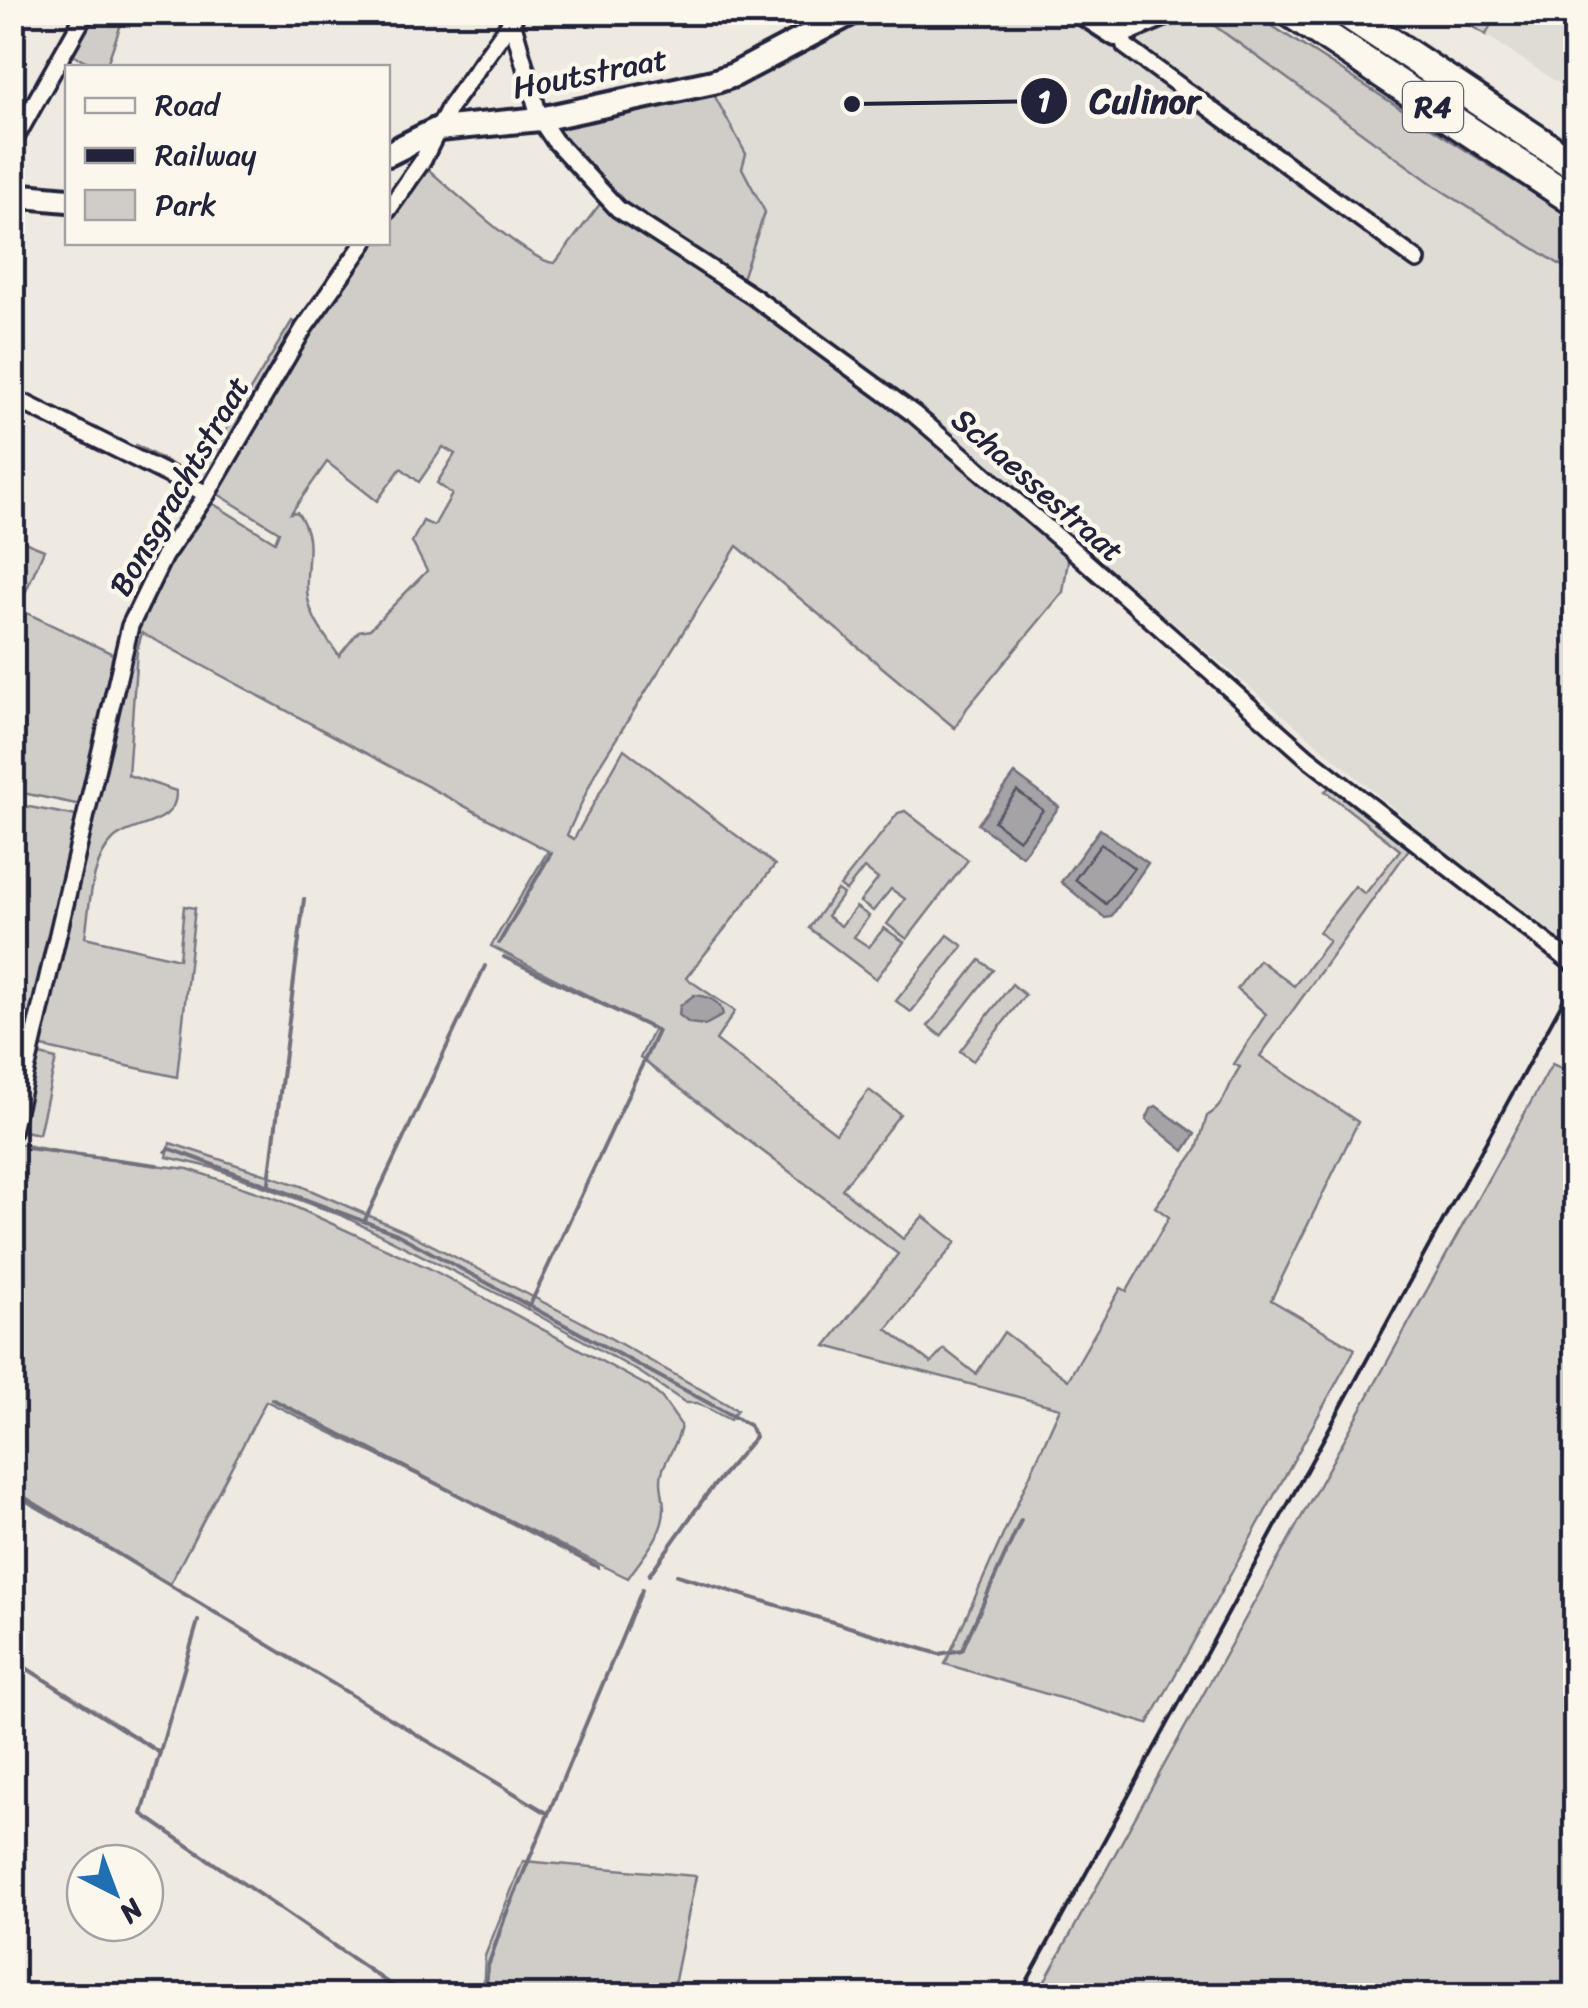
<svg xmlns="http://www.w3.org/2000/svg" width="1588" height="2008" font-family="Sriracha,sans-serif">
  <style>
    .built { fill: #dfdbd5 }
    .green { fill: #d0cdc9; stroke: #797882; stroke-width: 2.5; fill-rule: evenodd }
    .water { fill: #a6a3a7; stroke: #716f7c; stroke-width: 2.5 }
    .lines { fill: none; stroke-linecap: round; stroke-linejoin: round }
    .shore { stroke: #575666; stroke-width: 2.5 }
    .stream { stroke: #716f7c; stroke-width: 4 }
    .street-casing { stroke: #22223b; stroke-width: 22 }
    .secondary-casing { stroke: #22223b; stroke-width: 30 }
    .highway-casing { stroke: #22223b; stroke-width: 35 }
    .street { stroke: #fbf7ec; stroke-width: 15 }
    .secondary { stroke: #fbf7ec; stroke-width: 22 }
    .highway { stroke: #fbf7ec; stroke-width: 28 }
    .rail { stroke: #22223b; stroke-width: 4 }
    .labels { text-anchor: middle; stroke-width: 9; stroke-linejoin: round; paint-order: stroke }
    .shield { fill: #fbf7ec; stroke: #636270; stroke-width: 2.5 }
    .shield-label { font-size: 30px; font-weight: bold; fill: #22223b }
    .street-label { font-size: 32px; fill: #22223b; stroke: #fbf7ec }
    .leader { fill: none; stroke: #22223b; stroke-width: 4 }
    .callout-dot { fill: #22223b; stroke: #fbf7ec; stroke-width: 4 }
    .mark-label { font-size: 30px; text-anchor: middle; font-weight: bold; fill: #fff }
    .callout-label { font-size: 35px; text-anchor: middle; font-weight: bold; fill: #22223b; stroke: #fbf7ec; stroke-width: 9; stroke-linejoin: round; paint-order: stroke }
  </style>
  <rect width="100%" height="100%" fill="#eeeae2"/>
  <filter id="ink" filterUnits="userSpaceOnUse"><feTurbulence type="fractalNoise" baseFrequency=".01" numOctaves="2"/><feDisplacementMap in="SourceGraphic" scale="20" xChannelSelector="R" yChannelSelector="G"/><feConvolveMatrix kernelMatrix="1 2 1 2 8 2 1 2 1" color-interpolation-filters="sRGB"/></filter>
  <g filter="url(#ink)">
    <g class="built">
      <path d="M872 13H1196L1441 190 1575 274 1573 959 889 384 741 281 765 212 741 168 746 154 713 93 825 40Z"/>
      <path d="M1496 13H1575V94L1486 35Z"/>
    </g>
    <g class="green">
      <path d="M1223 12 1252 13 1575 220V274L1441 190 1208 21Z"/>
      <path d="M94 13H125L106 67H98L71 54Z"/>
      <path d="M1450 13 1496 12V13L1486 35Z"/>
      <path d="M713 93 746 154 742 168 765 212 741 281 635 211 594 176 558 135 560 123Z"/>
      <path d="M423 165C447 185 529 263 555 263L600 204 841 366 1069 554 1063 592 967 708 955 728 737 546 596 771 567 835 574 839 624 749 775 865 686 978 735 1011 716 1040 836 1133 869 1090 900 1114 842 1189 903 1239 923 1216 956 1242 887 1329 931 1363 944 1349 976 1374 1004 1332 1068 1380 1121 1288 1127 1291 1169 1217 1155 1207 1197 1149 1207 1116C1227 1105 1227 1085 1240 1067L1234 1064 1266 1014 1237 989 1259 960 1294 986 1329 941 1319 932 1355 886 1365 894 1400 850 1325 791 1330 787 1409 849 1260 1056 1358 1122 1271 1300 1355 1349 1148 1724 945 1664 1060 1408 826 1346 898 1254 640 1058 654 1029 491 946 548 851 142 633 137 650 128 775 176 791C178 827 131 822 113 840 90 862 90 908 85 937L179 959 184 906 195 908 177 1077 38 1046 91 831 129 647 143 606 207 500 275 542 279 532 218 494 216 488 309 333 370 243 388 242V217ZM443 447 455 454 437 483 452 494 434 526 423 521 412 542 427 571 370 629 359 631 339 656C327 638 312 621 308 599 302 567 319 542 297 512L291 513 327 462 377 501 401 468 419 482Z"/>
      <path d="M292 321 299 325 207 479 194 483 133 449 136 445 194 476 199 475Z"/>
      <path d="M12 537 44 550 18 609 113 654 81 805 13 791Z"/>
      <path d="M13 804 77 816 13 1113Z"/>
      <path d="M905 811 968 860 907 939 887 924 905 899 891 889 873 911 860 902 878 879 864 868 846 891 840 886 898 813Z"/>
      <path d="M837 890 843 894 827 916 841 926 856 907 869 916 854 937 869 947 884 928 904 942 876 979 809 928Z"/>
      <path d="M948 935 963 946 911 1012 896 1001Z"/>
      <path d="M980 960 993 970 941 1036 928 1026Z"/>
      <path d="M1012 984 1025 995 973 1061 960 1051Z"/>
      <path d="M36 1054 56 1059 39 1134 18 1130Z"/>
      <path d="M1552 1064 1576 1075V1849L1571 1865 1576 1867 1575 1995H1037Z"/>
      <path d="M15 1143 80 1156 188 1169 280 1200 429 1268 649 1387 662 1398 681 1425C679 1442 669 1453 663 1469 658 1482 664 1495 664 1509 664 1535 642 1557 628 1578L266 1401 170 1584 13 1494Z"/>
      <path d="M170 1143 301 1186 404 1231 580 1321 737 1410 730 1420 697 1403H686L641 1373 518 1304 343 1216 214 1168 167 1157Z"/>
      <path d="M523 1861 696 1876 672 1995H483L485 1956Z"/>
    </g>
    <g class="water">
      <path d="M1015 774 1059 807 1022 856 978 824Z"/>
      <path d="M1100 829 1148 863 1111 917 1105 918 1061 882Z"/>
      <path d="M694 995C707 996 721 1001 723 1015L705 1025 689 1023 679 1015 680 1006Z"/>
      <path d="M1156 1106 1195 1134 1184 1151 1146 1120 1151 1109Z"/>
    </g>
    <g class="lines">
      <g class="shore">
        <path d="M1017 791 1043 810 1019 840 994 821Z"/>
        <path d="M1101 844 1134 868 1106 904 1075 879Z"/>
      </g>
      <g class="stream">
        <path d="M499 943 551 853"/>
        <path d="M504 957 658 1031 530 1305"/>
        <path d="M27 1148 157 1165"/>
        <path d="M166 1151 171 1149 395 1233 749 1425 755 1437 707 1494 649 1575"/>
        <path d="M269 1182 304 899"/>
        <path d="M365 1220 485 966"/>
        <path d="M272 1399 598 1567"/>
        <path d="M12 1490 547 1813"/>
        <path d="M677 1575 939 1654 962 1650 1021 1520"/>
        <path d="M198 1621 142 1814 407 1996"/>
        <path d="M12 1659 160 1753"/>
        <path d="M485 1996 488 1966 505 1917 642 1590"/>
      </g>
      <g class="street-casing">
        <g id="street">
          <path d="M512 21 540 119 554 140 618 209 754 297 914 414 1067 545 1308 758 1576 966"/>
          <path d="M1122 34 1125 46 1417 260"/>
          <path d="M12 144 86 12"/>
          <path d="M388 210 423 160 449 108 515 16"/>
          <path d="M12 397 207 494"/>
          <path d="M12 1131 130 626 164 556 207 494 304 328 365 242"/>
        </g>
      </g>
      <g class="secondary-casing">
        <g id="secondary">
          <path d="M1082 12 1116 34 1168 12"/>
          <path d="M388 154 438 129 540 119 713 82 734 75 853 12"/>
          <path d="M12 195 68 200"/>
        </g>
      </g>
      <g class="highway-casing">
        <g id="highway">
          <path d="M1290 12 1576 202"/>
          <path d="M1345 12 1576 166"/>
        </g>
      </g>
      <use href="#street" class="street"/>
      <use href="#secondary" class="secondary"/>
      <use href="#highway" class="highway"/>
      <path class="rail" d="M1019 1996 1576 977"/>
    </g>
  </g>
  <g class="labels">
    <rect class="shield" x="1403" y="82" width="60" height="50" rx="8"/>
    <g class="shield-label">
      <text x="1433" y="117">R4</text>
    </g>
    <g class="street-label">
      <text transform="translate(590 73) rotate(-11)" y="11">Houtstraat</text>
      <text transform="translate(1038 485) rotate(41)" y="11">Schaessestraat</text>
      <text transform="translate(179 486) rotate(-60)" y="11">Bonsgrachtstraat</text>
    </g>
  </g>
  <path class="leader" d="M852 104L1044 101"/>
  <g class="callout-dot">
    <circle cx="852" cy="104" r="10"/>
    <circle cx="1044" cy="101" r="25"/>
  </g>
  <g class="mark-label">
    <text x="1044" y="111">1</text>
  </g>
  <g class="callout-label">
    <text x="1145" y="113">Culinor</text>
  </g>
  <rect width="1588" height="2008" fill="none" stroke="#fbf7ec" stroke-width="50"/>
  <rect x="25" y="25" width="1538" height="1958" fill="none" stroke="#22223b" stroke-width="4" filter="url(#ink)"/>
  <rect x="65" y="65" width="325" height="180" fill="#fbf7ec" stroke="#a4a2a5" stroke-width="2.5"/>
  <rect x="85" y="98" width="50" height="15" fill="#fbf7ec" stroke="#a4a2a5" stroke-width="2.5"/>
  <text x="155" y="115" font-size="30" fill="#22223b">Road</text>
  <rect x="85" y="148" width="50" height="15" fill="#22223b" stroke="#a4a2a5" stroke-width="2.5"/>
  <text x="155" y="165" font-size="30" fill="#22223b">Railway</text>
  <rect x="85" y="190" width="50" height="30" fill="#d0cdc9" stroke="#a4a2a5" stroke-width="2.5"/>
  <text x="155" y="215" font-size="30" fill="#22223b">Park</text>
  <g transform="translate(115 1893) rotate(138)"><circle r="48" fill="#fbf7ec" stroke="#a4a2a5" stroke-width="2.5"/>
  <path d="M0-8L18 38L0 25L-18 38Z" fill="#1f6fb2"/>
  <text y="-15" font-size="28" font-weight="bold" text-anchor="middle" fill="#22223b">N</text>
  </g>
</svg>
